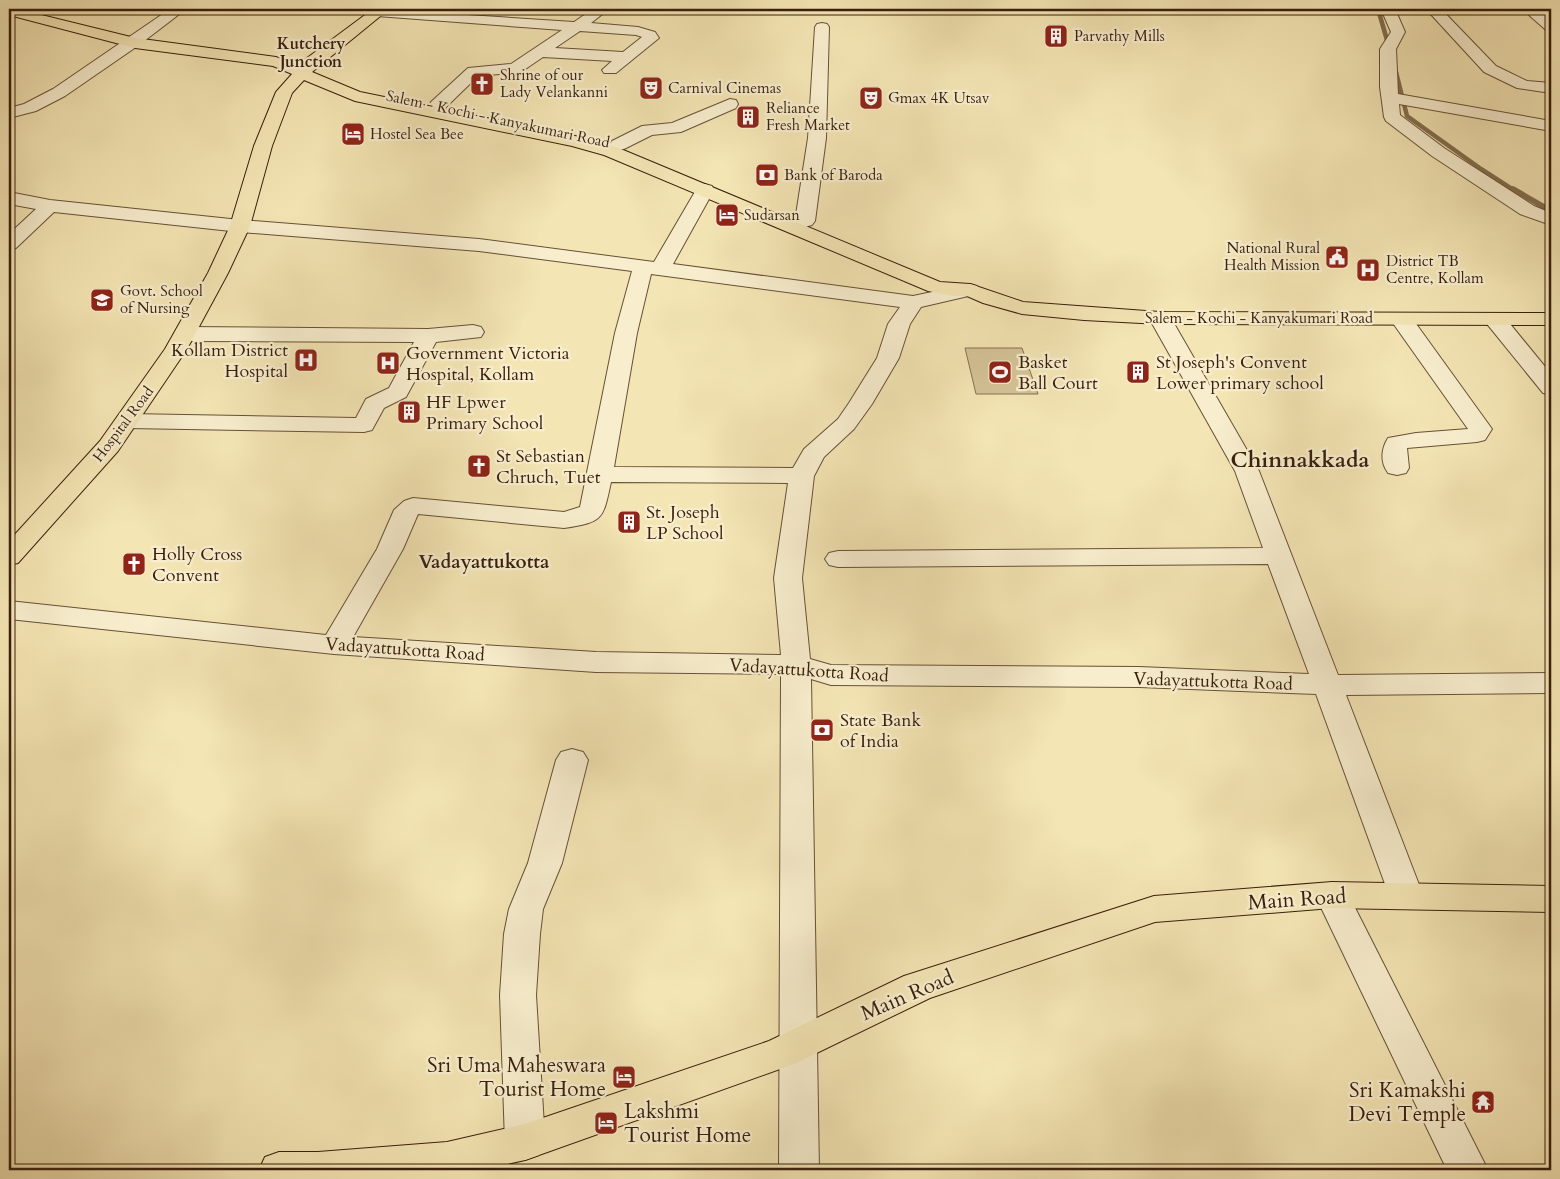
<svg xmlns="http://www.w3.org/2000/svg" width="1560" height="1179" font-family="Cardo,serif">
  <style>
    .green { fill: #d4c397; stroke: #867152 }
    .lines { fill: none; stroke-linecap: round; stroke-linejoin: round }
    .stream-far1 { stroke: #826e4f; stroke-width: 4.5 }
    .stream { stroke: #826e4f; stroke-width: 5.5 }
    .minor-casing { stroke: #675036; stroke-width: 2 }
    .major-casing { stroke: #381f0c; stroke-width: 2 }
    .minor { fill: #f8eece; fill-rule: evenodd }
    .major { fill: #f4e5b4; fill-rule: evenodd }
    .labels { text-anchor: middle; stroke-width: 4.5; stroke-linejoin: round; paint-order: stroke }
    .far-poi-label { font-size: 15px; fill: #381f0c; stroke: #f8eece; text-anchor: start }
    .far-street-label { font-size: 15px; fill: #381f0c; stroke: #f8eece }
    .far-neighbourhood-label { font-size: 16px; font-weight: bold; fill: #381f0c; stroke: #f8eece }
    .poi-label { font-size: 18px; fill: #381f0c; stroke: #f8eece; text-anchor: start }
    .street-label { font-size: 18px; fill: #381f0c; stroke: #f8eece }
    .neighbourhood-label { font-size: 19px; font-weight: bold; fill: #381f0c; stroke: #f8eece }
    .near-street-label { font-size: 21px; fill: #381f0c; stroke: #f8eece }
    .near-poi-label { font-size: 21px; fill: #381f0c; stroke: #f8eece; text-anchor: end }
    .district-label { font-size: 22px; font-weight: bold; fill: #381f0c; stroke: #f8eece }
  </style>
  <rect width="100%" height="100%" fill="#f4e5b4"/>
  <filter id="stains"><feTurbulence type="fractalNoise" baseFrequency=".004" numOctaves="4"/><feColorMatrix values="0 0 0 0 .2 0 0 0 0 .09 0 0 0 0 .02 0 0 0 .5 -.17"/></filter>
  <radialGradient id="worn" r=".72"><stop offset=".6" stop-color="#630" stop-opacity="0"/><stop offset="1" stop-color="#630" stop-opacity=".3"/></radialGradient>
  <path class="green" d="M965 348H1022L1038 394H976Z"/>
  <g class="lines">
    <g class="stream-far1">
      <path d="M1378 9 1389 47"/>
      <path d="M1396 72 1407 116 1481 169 1515 191"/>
    </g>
    <path class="stream" d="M1513 189 1551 211"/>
    <g class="minor-casing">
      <g id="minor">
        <path d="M170 9H186L139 45 65 96 36 111 9 118V108L24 104 53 89Z"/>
        <path d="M373 9 574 22 593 9H609L591 23 638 27 655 32 659 38 616 73H604L602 70 612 61 543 57 521 72 478 76 443 110H431L429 106 431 102 468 68 511 64 562 30 377 16 372 15 370 12ZM580 31 636 35 642 37 623 52 555 48Z"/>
        <path d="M1381 9H1395L1405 32 1396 49 1398 94 1551 121V131L1399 104 1400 115 1444 148 1534 206 1551 213V225L1520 214 1432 156 1386 121 1384 117 1380 87V49L1391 32Z"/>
        <path d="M1426 9H1441L1496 66 1527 81 1551 83V93L1517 88 1484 72Z"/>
        <path d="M1522 9H1538L1551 20V31L1546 30Z"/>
        <path d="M822 23 827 24 829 27 826 138 815 221 812 225 805 227 798 225 795 221 808 138 815 27 817 24Z"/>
        <path d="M730 99 736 100 738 104 736 108 681 132 652 135 624 149 618 150 612 149 609 145 612 141 642 126 672 123Z"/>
        <path d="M705 184 712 186 714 190 673 264 913 296 970 284 977 286 980 290 977 294 921 307 910 324 899 358 872 404 854 429 824 457 814 476 802 578 810 659 831 665 1139 667 1309 674 1268 564 838 567 829 565 825 559 829 553 838 551 1263 548 1235 471 1149 318 1152 313 1160 312 1168 313 1259 471 1338 675 1551 673V693L1346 695 1423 895 1418 904 1406 908 1394 904 1389 895 1316 694 1139 687 831 685 811 679 819 1170H779L781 674 596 672 334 654 9 619V601L326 635 377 549 394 510 404 501 413 498 564 512 580 507 615 333 632 271 479 251 240 232 54 212 16 248 9 250V234L36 209 9 204V192L50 200 240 220 479 239 654 262 696 190 698 186ZM651 274 900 307 888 324 877 358 849 403 838 419 804 449 793 468 614 467 637 333ZM611 482 788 483 774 578 781 655 596 652 353 637 403 549 418 514 564 528C604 522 603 519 611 482Z"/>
        <path d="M1401 313 1409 314 1492 429 1485 440 1477 442 1407 448 1409 468 1406 473 1397 475 1388 473C1380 462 1381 449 1388 438L1416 433 1468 429 1390 319 1393 314Z"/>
        <path d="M1494 313 1502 314 1551 374V395L1543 393 1483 319 1486 314Z"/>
        <path d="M473 325 481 327 484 332 481 337 436 342 406 397 384 408 372 430 364 432 128 428 120 426 116 421 120 416 128 414 356 418 366 399 389 388 414 342 185 341 177 339 174 334 177 329 185 327 428 329Z"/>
        <path d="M572 749 583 752 588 760 562 863 543 909 540 934 536 995 545 1142 539 1155 525 1160 511 1155 505 1142 500 995 504 934 509 909 528 863 556 760 561 752Z"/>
        <path d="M1332 882 1344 886 1488 1170H1447L1315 895 1320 886Z"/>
      </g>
    </g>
    <g class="major-casing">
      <g id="major">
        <path d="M9 9H17L135 38 276 57 299 66 307 58 373 9H389L312 72 360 92 575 136 616 147 940 282 970 284 1023 302 1160 312 1551 313V325L1160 324 1084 320 1022 314 983 303 967 296H952L928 291 604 155 572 146 355 101 304 80 292 93 272 146 250 226 228 273 187 349 118 451 18 563 9 565V541L100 441 165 349 208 273 230 226 254 146 276 92 292 74 273 66 135 48 9 15Z"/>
        <path d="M1332 882 1551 886V912L1332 908 1155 922 930 998 794 1064 525 1160 481 1170H259L265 1157 279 1152H318L447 1142 525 1124 769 1041 904 976 1154 896Z"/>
      </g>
    </g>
    <use href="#minor" class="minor"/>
    <use href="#major" class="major"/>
  </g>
  <defs>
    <g id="building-square" transform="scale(1.25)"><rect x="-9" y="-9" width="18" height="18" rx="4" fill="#8f2418" stroke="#f8eece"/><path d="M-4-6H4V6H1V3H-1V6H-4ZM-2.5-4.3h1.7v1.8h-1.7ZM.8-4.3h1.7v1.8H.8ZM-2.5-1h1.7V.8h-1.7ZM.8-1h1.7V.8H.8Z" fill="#fff"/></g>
    <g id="church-square" transform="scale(1.25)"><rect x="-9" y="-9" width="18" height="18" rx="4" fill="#8f2418" stroke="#f8eece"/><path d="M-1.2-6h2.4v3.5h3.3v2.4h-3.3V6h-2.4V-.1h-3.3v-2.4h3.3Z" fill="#fff"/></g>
    <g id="theatre-square" transform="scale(1.25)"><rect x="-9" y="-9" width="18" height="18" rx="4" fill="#8f2418" stroke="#f8eece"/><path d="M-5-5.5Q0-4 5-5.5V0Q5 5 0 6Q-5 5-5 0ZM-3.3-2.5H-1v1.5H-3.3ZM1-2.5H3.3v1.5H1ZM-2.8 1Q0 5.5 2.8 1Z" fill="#fff"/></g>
    <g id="hotel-square" transform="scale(1.25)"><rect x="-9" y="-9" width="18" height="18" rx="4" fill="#8f2418" stroke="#f8eece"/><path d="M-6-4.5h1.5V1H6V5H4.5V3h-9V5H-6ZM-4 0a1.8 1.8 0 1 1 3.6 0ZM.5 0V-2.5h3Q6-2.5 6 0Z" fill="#fff"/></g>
    <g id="bank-square" transform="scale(1.25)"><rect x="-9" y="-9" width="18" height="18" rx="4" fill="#8f2418" stroke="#f8eece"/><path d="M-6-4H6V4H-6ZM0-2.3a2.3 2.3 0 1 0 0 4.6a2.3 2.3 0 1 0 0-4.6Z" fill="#fff"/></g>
    <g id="civic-square" transform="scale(1.25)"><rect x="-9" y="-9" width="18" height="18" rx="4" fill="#8f2418" stroke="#f8eece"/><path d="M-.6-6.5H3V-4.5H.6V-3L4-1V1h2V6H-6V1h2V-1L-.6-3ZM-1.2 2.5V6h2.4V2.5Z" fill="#fff"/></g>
    <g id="hospital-square" transform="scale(1.25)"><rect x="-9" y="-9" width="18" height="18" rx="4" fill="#8f2418" stroke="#f8eece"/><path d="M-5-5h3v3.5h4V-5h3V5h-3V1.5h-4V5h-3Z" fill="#fff"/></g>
    <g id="university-square" transform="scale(1.25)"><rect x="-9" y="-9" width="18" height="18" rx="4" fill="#8f2418" stroke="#f8eece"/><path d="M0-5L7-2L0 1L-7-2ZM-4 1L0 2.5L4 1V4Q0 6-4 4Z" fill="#fff"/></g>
    <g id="stadium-square" transform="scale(1.25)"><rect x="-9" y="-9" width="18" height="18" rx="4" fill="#8f2418" stroke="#f8eece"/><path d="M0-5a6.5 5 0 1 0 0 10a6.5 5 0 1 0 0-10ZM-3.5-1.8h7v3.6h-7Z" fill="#fff"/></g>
    <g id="temple-square" transform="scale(1.25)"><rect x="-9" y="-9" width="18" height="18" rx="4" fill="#8f2418" stroke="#f8eece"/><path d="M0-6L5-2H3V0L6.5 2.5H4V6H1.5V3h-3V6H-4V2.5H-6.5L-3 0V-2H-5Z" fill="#fff"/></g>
  </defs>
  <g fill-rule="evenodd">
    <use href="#building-square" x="1056" y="36"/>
    <use href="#church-square" x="482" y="84"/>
    <use href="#theatre-square" x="651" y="88"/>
    <use href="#theatre-square" x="871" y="98"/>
    <use href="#building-square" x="748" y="117"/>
    <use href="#hotel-square" x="353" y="134"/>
    <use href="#bank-square" x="767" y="175"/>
    <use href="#hotel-square" x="727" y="215"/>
    <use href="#civic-square" x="1337" y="257"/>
    <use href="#hospital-square" x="1368" y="270"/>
    <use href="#university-square" x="102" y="300"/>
    <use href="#hospital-square" x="306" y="360"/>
    <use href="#hospital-square" x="388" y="363"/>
    <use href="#stadium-square" x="1000" y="372"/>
    <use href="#building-square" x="1138" y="372"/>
    <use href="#building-square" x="409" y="412"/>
    <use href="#church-square" x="479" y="466"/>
    <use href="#building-square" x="629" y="522"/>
    <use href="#church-square" x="134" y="564"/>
    <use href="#bank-square" x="822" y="730"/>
    <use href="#hotel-square" x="624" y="1077"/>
    <use href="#temple-square" x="1483" y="1102"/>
    <use href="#hotel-square" x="606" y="1123"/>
  </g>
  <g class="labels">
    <g class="far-poi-label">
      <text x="1074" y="41">Parvathy Mills</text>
      <text x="500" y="80">Shrine of our<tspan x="500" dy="17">Lady Velankanni</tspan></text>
      <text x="668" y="93">Carnival Cinemas</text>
      <text x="888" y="103">Gmax 4K Utsav</text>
      <text x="766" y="113">Reliance<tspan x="766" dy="17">Fresh Market</tspan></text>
      <text x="370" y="139">Hostel Sea Bee</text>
      <text x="784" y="180">Bank of Baroda</text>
      <text x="744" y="220">Sudarsan</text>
      <text x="1320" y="253" text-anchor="end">National Rural<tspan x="1320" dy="17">Health Mission</tspan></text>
      <text x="1386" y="266">District TB<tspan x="1386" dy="17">Centre, Kollam</tspan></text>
      <text x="120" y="296">Govt. School<tspan x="120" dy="17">of Nursing</tspan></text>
    </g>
    <g class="far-street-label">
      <text transform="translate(498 119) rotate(12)" y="5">Salem - Kochi - Kanyakumari Road</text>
      <text x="1259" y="323">Salem - Kochi - Kanyakumari Road</text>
      <text transform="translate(123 424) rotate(-53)" y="5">Hospital Road</text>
    </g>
    <g class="far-neighbourhood-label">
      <text x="311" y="49">Kutchery<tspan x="311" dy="18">Junction</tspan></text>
    </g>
    <g class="poi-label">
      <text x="288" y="356" text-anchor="end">Kollam District<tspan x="288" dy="21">Hospital</tspan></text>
      <text x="406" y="359">Government Victoria<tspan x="406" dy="21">Hospital, Kollam</tspan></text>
      <text x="1018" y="368">Basket<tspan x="1018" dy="21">Ball Court</tspan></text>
      <text x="1156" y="368">St Joseph's Convent<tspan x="1156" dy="21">Lower primary school</tspan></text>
      <text x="426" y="408">HF Lpwer<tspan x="426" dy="21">Primary School</tspan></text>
      <text x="496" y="462">St Sebastian<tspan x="496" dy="21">Chruch, Tuet</tspan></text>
      <text x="646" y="518">St. Joseph<tspan x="646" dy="21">LP School</tspan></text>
      <text x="152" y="560">Holly Cross<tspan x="152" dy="21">Convent</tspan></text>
      <text x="840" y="726">State Bank<tspan x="840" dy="21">of India</tspan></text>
    </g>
    <g class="street-label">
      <text transform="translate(405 649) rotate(4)" y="6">Vadayattukotta Road</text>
      <text transform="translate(809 670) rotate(4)" y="6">Vadayattukotta Road</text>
      <text transform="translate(1213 681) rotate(2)" y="6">Vadayattukotta Road</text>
    </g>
    <g class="neighbourhood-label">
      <text x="484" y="568">Vadayattukotta</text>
    </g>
    <g class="near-street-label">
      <text transform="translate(1297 899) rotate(-4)" y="7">Main Road</text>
      <text transform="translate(907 995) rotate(-23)" y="7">Main Road</text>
    </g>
    <g class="near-poi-label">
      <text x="606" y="1072">Sri Uma Maheswara<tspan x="606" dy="24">Tourist Home</tspan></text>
      <text x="1466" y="1097">Sri Kamakshi<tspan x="1466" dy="24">Devi Temple</tspan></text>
      <text x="624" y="1118" text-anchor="start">Lakshmi<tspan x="624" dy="24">Tourist Home</tspan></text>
    </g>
    <g class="district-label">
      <text x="1300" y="467">Chinnakkada</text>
    </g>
  </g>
  <rect width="1560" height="1179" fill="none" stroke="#f4e5b4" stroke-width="30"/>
  <rect x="10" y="10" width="1540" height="1159" fill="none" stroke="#381f0c" stroke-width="2.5"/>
  <rect x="15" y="15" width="1530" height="1149" fill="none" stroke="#381f0c"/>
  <rect width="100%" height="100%" filter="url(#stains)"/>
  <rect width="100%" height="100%" fill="url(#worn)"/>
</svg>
